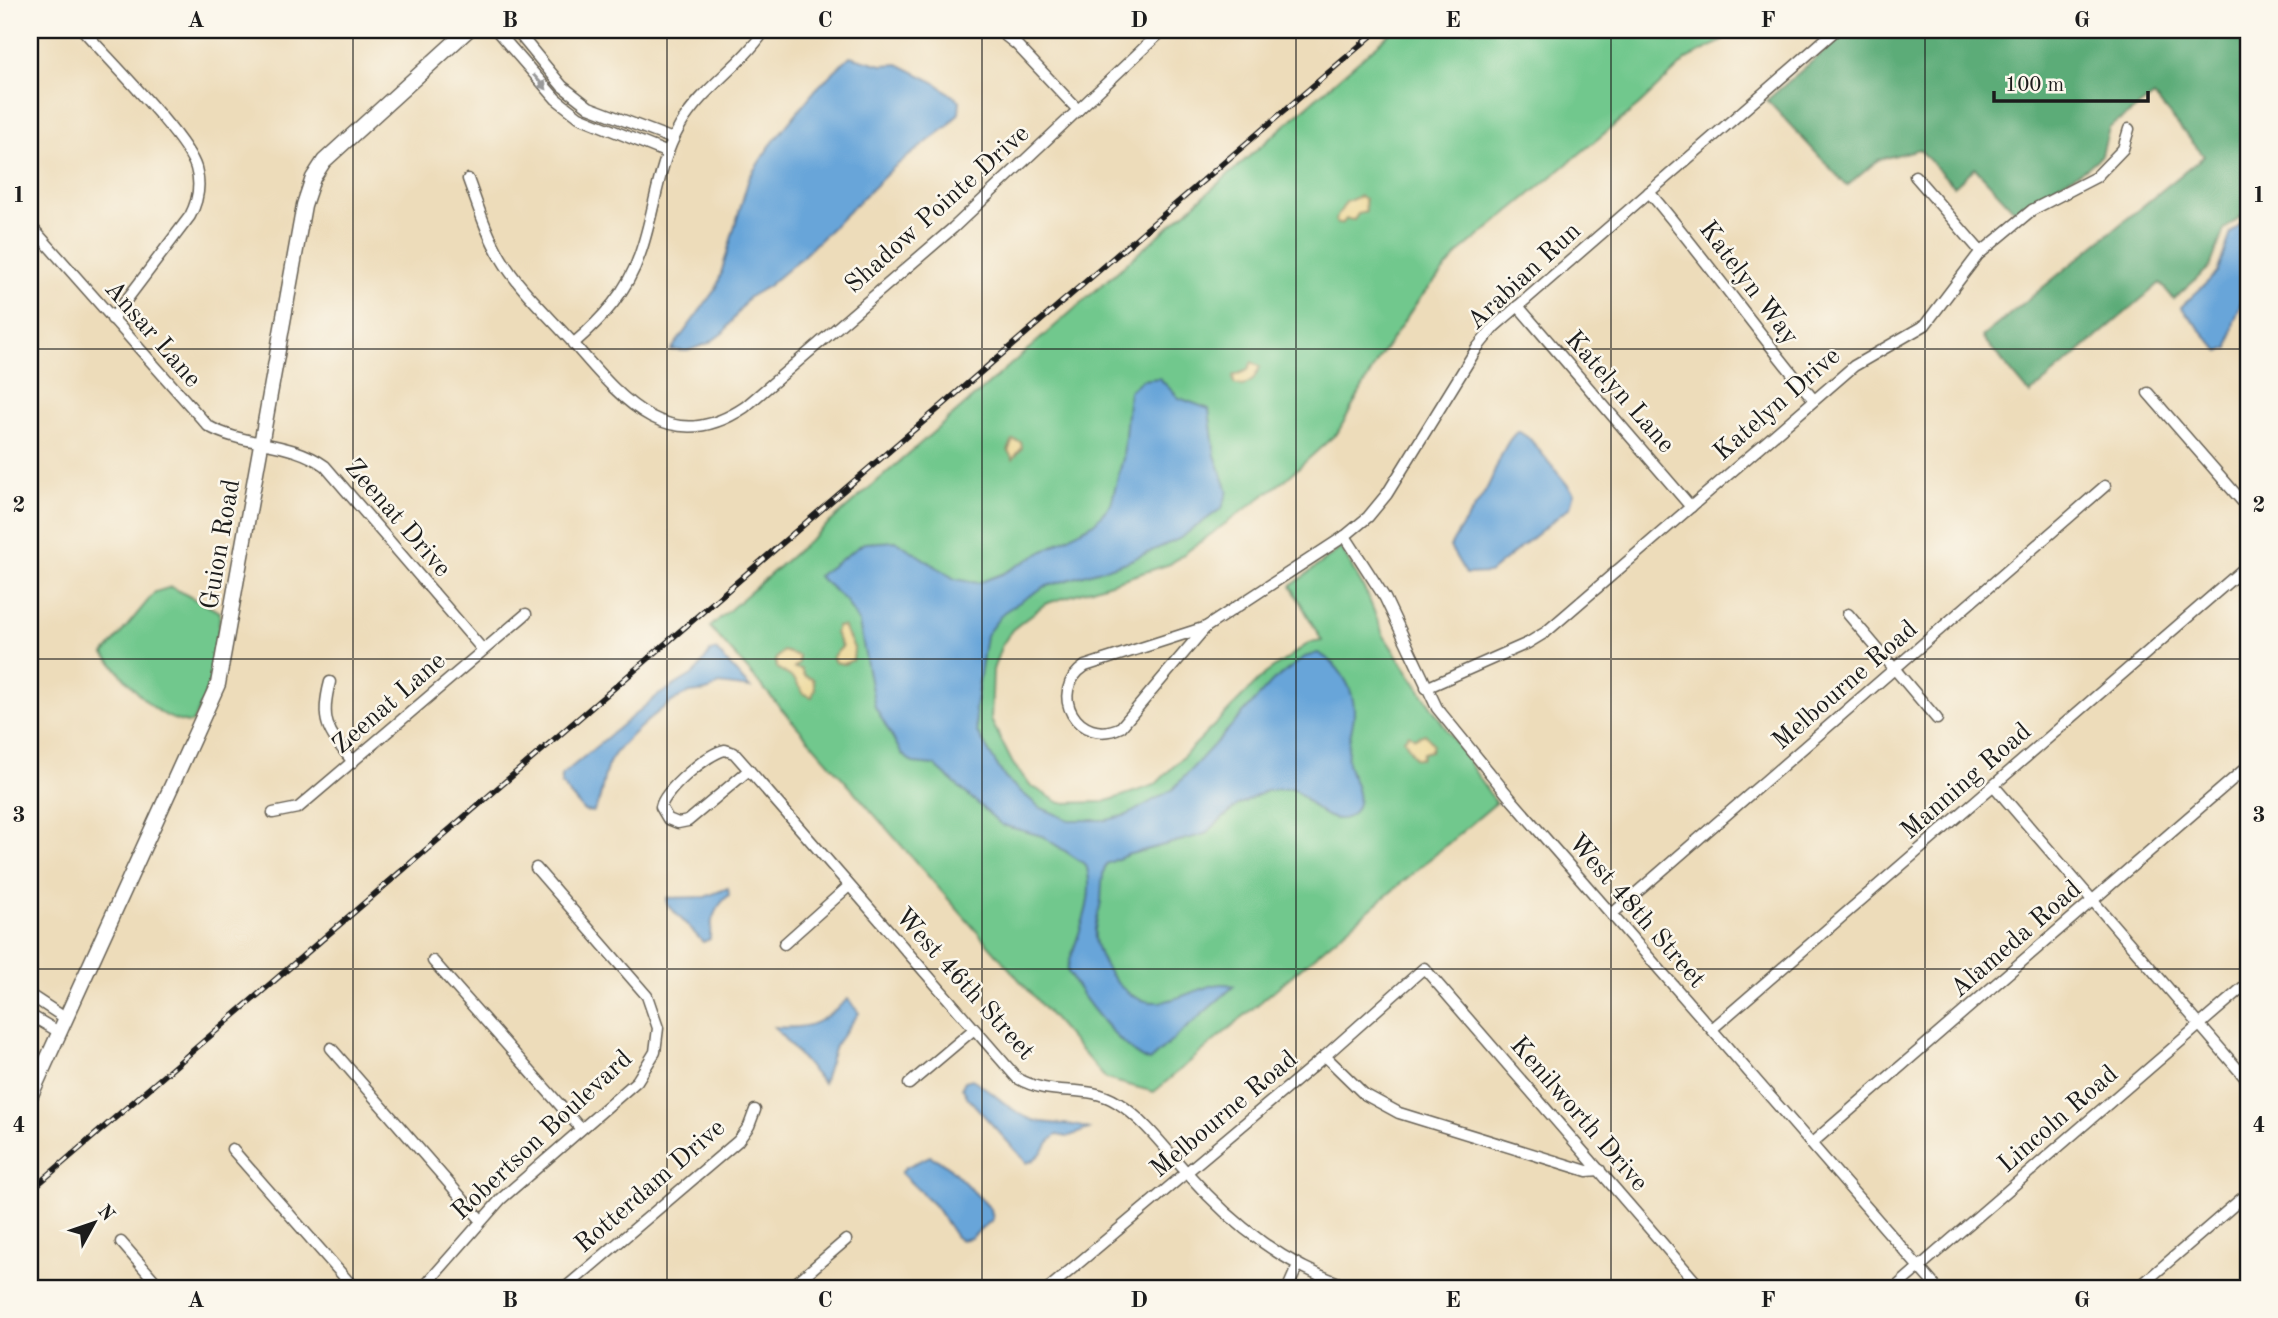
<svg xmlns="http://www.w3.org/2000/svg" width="2278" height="1318" font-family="'Old Standard TT',serif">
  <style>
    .green { fill: #71c88d; stroke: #467254; stroke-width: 2 }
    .forest { fill: #5cac78; stroke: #3c644a; stroke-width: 2 }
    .sand { fill: #eeda9e; stroke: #857b5d; stroke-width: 2 }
    .water { fill: #68a5d9; stroke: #42607a; stroke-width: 2 }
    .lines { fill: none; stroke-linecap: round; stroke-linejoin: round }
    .minor-casing { stroke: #655f53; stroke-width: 13 }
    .tertiary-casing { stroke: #655f53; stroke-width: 17 }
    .minor { stroke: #fff; stroke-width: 10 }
    .tertiary { stroke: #fff; stroke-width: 14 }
    .rail-casing { stroke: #1c1c1c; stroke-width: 6 }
    .rail { stroke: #fbf7ec; stroke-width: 3.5; stroke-dasharray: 10; stroke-linecap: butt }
    .oneway { fill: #999 }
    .grid { fill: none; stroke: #1c1c1c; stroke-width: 2; stroke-opacity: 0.55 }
    .labels { text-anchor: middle; stroke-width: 5; stroke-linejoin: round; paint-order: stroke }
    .street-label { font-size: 26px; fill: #1c1c1c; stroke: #fbf7ec }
    .neatline { fill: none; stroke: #1c1c1c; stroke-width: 2.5 }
    .grid-label { font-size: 23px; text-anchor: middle; font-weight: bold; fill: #1c1c1c }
  </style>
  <rect width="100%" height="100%" fill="#fbf7ec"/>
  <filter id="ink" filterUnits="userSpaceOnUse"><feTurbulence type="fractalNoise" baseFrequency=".0143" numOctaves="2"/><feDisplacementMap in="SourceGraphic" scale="14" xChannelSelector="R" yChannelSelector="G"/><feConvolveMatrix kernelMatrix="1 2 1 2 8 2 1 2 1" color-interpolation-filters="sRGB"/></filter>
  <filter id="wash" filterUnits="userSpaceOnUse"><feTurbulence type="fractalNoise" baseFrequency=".00686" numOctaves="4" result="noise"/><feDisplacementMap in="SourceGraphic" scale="28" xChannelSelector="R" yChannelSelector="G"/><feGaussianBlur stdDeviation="1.57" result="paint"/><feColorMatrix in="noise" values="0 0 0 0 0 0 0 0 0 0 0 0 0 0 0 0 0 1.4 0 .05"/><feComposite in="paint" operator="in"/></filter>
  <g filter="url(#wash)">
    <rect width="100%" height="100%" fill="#eddcba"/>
    <g class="green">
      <path d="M1394 30H1722L1724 40 1687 59 1639 105 1460 252 1420 298 1379 358 1338 432 1285 480 1170 564 1045 604 1012 630 1001 647 993 670 991 720 1013 764 1030 785 1060 803 1104 802 1155 785 1265 674 1309 643 1322 641 1291 586 1341 548 1367 594 1384 636 1496 803 1154 1092 1106 1079 710 627Z"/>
      <path d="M171 587 220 612C218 650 212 690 192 723 154 722 128 680 104 654L155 592Z"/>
    </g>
    <path class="forest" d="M1849 30H2248V210L2224 230 2210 267 2174 299 2160 283 2030 394 1982 337 2204 156 2154 96 2109 128 2102 155 2087 168 2014 210 1975 168 1954 186 1919 149 1878 160 1847 186 1767 100Z"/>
    <g class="sand">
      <path d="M1360 196 1365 199 1366 212 1358 214 1354 220 1346 219 1343 223 1337 224 1335 220 1346 202Z"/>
      <path d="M1252 362 1260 367 1253 380 1243 386 1234 384 1233 376 1248 370Z"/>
      <path d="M1013 440 1021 442 1022 448 1013 459 1008 451Z"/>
      <path d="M843 626 854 648 853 660 844 664 835 662 832 657 842 647 835 633 837 627Z"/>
      <path d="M783 651 799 656V663L794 668 801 669 804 676 813 679 815 689 812 697 804 694 794 679 777 668 775 660Z"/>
      <path d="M1409 734 1415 738 1425 734 1433 744 1431 751 1423 753 1421 759 1415 758 1404 739Z"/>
    </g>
    <g class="water">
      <path d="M850 56 882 65 898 64 934 82 960 101 959 113 948 126 893 168 802 257 768 286 749 297 724 332 709 343 687 351 671 350 717 287 749 178 769 147 816 89Z"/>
      <path d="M2248 216V285L2234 322 2229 348 2220 352 2181 307 2217 273 2231 233Z"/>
      <path d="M1159 378 1179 398 1209 409 1215 455 1228 491 1222 508 1179 539 1124 563 1044 587 1004 612 986 635 975 709 977 732 1005 778 1039 807 1069 820H1107L1127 815 1173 789 1273 681 1305 657 1318 653C1338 663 1353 686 1354 709 1355 727 1345 744 1348 762 1350 776 1361 790 1358 803 1356 812 1349 819 1340 819 1322 820 1306 797 1292 788L1266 791 1238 805 1205 834 1127 855 1106 864C1101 876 1102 889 1101 901 1099 915 1092 929 1096 944 1103 970 1126 1003 1157 1002 1182 1002 1212 977 1234 986L1149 1061C1123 1052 1080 995 1067 970 1076 936 1097 900 1086 865L1042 836 1002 825 934 765 913 763 902 754 875 707 859 623 846 601 818 576 864 543 896 541 955 579 978 583 1002 574 1094 523 1111 504 1123 458 1129 391 1142 380Z"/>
      <path d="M1518 431 1530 439 1574 493 1570 507 1489 573 1466 574 1450 547C1460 526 1475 510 1486 490 1497 471 1501 445 1518 431Z"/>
      <path d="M716 650 750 688 719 684C704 696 698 689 684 695 664 704 621 742 610 761 601 777 604 797 593 812L584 811 561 784 562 775 657 696 695 673 710 652Z"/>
      <path d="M728 888 729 895C715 907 710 920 710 939L703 942 667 904V898L705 897Z"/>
      <path d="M848 999 859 1013 835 1046 823 1083 774 1027C812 1030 820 1023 848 999Z"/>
      <path d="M972 1079C993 1091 1010 1112 1033 1120 1052 1126 1070 1121 1089 1129L1067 1137 1057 1135C1044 1143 1045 1156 1027 1163L968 1098 962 1087 965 1081Z"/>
      <path d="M930 1156 947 1165 991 1209 993 1219 971 1238 961 1240 956 1237 935 1206 901 1173 906 1167Z"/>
    </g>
  </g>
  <g filter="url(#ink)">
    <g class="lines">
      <g class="minor-casing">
        <g id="minor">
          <path d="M83 30C108 59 187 137 196 168 201 185 198 201 190 216L112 319"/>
          <path d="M496 30 556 99 579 117 668 153"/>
          <path d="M516 30 562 86 589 107 673 139"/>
          <path d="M998 30 1017 45 1078 110"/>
          <path d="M1915 176 1981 252"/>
          <path d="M468 179C478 206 486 233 501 258 519 289 549 316 573 343 620 397 668 459 745 407L953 228 1163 30"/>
          <path d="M1649 192C1707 260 1757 332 1814 400"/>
          <path d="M30 225 208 426C245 447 290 440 325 466L483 650"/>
          <path d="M1518 306 1691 507"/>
          <path d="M573 344C603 318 627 292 640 254 655 212 657 166 680 126 702 88 741 66 765 30"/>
          <path d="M2148 393 2248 508"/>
          <path d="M1345 536 1385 598 1437 708 1511 799 1937 1288"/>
          <path d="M1848 614 1937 719"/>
          <path d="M1206 627 1345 536 1368 517 1387 494 1477 348 1494 327 1836 30"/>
          <path d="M1206 627 1121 727C1078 748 1046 692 1085 666Z"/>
          <path d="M330 682C319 723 329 732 353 762"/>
          <path d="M1426 688 1528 643 1546 632 1854 366 1925 325 1978 255 2032 210 2096 177 2123 149 2129 129"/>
          <path d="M725 750 734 753 749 770 688 821 678 823 668 819 661 807C664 791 708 753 725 750Z"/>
          <path d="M749 770 1017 1078C1053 1099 1085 1082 1118 1103 1146 1121 1167 1151 1189 1175 1235 1227 1286 1266 1353 1288"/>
          <path d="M1994 786 2248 1081"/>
          <path d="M273 813 298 808 526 614"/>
          <path d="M1612 914 2105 486"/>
          <path d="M784 944 849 886"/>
          <path d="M433 961 581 1129"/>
          <path d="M30 995 65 1018"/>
          <path d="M30 1015 59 1032"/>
          <path d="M1712 1029 2248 565"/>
          <path d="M331 1048 481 1220"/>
          <path d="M1325 1056 1364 1094 1399 1113 1587 1171 1600 1170"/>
          <path d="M909 1084 973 1030"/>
          <path d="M1812 1143 2248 766"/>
          <path d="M232 1149 354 1288"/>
          <path d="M121 1242 161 1288"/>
          <path d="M431 1279 443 1288"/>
          <path d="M423 1288 501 1199 637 1081 655 1052 658 1028 647 996 536 868"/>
          <path d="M565 1288 738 1141 749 1126 755 1110"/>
          <path d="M790 1288 846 1240"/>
          <path d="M1049 1288 1325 1056 1424 968 1701 1288"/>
          <path d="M1288 1288 1298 1265"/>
          <path d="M1895 1288 2248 983"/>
          <path d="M2138 1288 2248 1193"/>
        </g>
      </g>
      <g class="tertiary-casing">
        <path id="tertiary" d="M30 1097 218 684 304 205 313 178 324 161 468 30"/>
      </g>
      <use href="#minor" class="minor"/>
      <use href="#tertiary" class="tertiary"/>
      <g class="rail-casing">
        <path id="rail" d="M30 1191 1378 30"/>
      </g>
      <use href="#rail" class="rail"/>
    </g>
    <defs><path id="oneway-solid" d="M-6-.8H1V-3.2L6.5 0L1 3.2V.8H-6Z" transform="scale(1.75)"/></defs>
    <use class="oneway" href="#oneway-solid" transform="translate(540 82) rotate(48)"/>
  </g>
  <path class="grid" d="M353 30V1288M667 30V1288M982 30V1288M1296 30V1288M1611 30V1288M1925 30V1288M30 349H2248M30 659H2248M30 969H2248"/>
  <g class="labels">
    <g class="street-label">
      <text transform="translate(936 208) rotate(-42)" y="9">Shadow Pointe Drive</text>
      <text transform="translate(1523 275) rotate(-43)" y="9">Arabian Run</text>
      <text transform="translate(1750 282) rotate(53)" y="9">Katelyn Way</text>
      <text transform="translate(154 333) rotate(49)" y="9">Ansar Lane</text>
      <text transform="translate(1621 391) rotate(49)" y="9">Katelyn Lane</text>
      <text transform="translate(1776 403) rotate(-41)" y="9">Katelyn Drive</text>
      <text transform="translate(399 517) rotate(49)" y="9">Zeenat Drive</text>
      <text transform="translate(219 544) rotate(-80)" y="9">Guion Road</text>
      <text transform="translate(1844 684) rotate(-41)" y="9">Melbourne Road</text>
      <text transform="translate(388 702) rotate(-41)" y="9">Zeenat Lane</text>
      <text transform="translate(1965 780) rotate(-41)" y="9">Manning Road</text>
      <text transform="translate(1638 910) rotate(49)" y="9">West 48th Street</text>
      <text transform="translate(2015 938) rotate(-41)" y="9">Alameda Road</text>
      <text transform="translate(966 983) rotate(48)" y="9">West 46th Street</text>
      <text transform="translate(1223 1113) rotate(-40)" y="9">Melbourne Road</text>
      <text transform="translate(1580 1113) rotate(49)" y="9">Kenilworth Drive</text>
      <text transform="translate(2057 1118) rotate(-41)" y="9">Lincoln Road</text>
      <text transform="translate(541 1134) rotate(-43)" y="9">Robertson Boulevard</text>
      <text transform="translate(649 1185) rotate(-41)" y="9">Rotterdam Drive</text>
    </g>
  </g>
  <rect width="2278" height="1318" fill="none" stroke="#fbf7ec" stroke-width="77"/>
  <g transform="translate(94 1223) rotate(50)" stroke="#fbf7ec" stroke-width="5" paint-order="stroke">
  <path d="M0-5L12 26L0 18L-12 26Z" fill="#1c1c1c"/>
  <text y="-10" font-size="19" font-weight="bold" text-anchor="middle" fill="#1c1c1c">N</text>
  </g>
  <path d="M1994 91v10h154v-10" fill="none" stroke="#1c1c1c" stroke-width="3.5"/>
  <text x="2005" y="91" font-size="21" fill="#1c1c1c" stroke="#fbf7ec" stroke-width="5" paint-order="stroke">100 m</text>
  <rect x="38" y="38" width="2202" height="1242" class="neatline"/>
  <g class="grid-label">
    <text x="196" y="27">A</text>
    <text x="510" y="27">B</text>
    <text x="825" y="27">C</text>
    <text x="1139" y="27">D</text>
    <text x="1453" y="27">E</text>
    <text x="1768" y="27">F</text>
    <text x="2082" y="27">G</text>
    <text x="19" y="202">1</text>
    <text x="2259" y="202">1</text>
    <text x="19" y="512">2</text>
    <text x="2259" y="512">2</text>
    <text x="19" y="822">3</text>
    <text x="2259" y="822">3</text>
    <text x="19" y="1132">4</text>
    <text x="2259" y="1132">4</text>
    <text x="196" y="1307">A</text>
    <text x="510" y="1307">B</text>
    <text x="825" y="1307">C</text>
    <text x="1139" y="1307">D</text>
    <text x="1453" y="1307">E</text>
    <text x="1768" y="1307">F</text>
    <text x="2082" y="1307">G</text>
  </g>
</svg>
